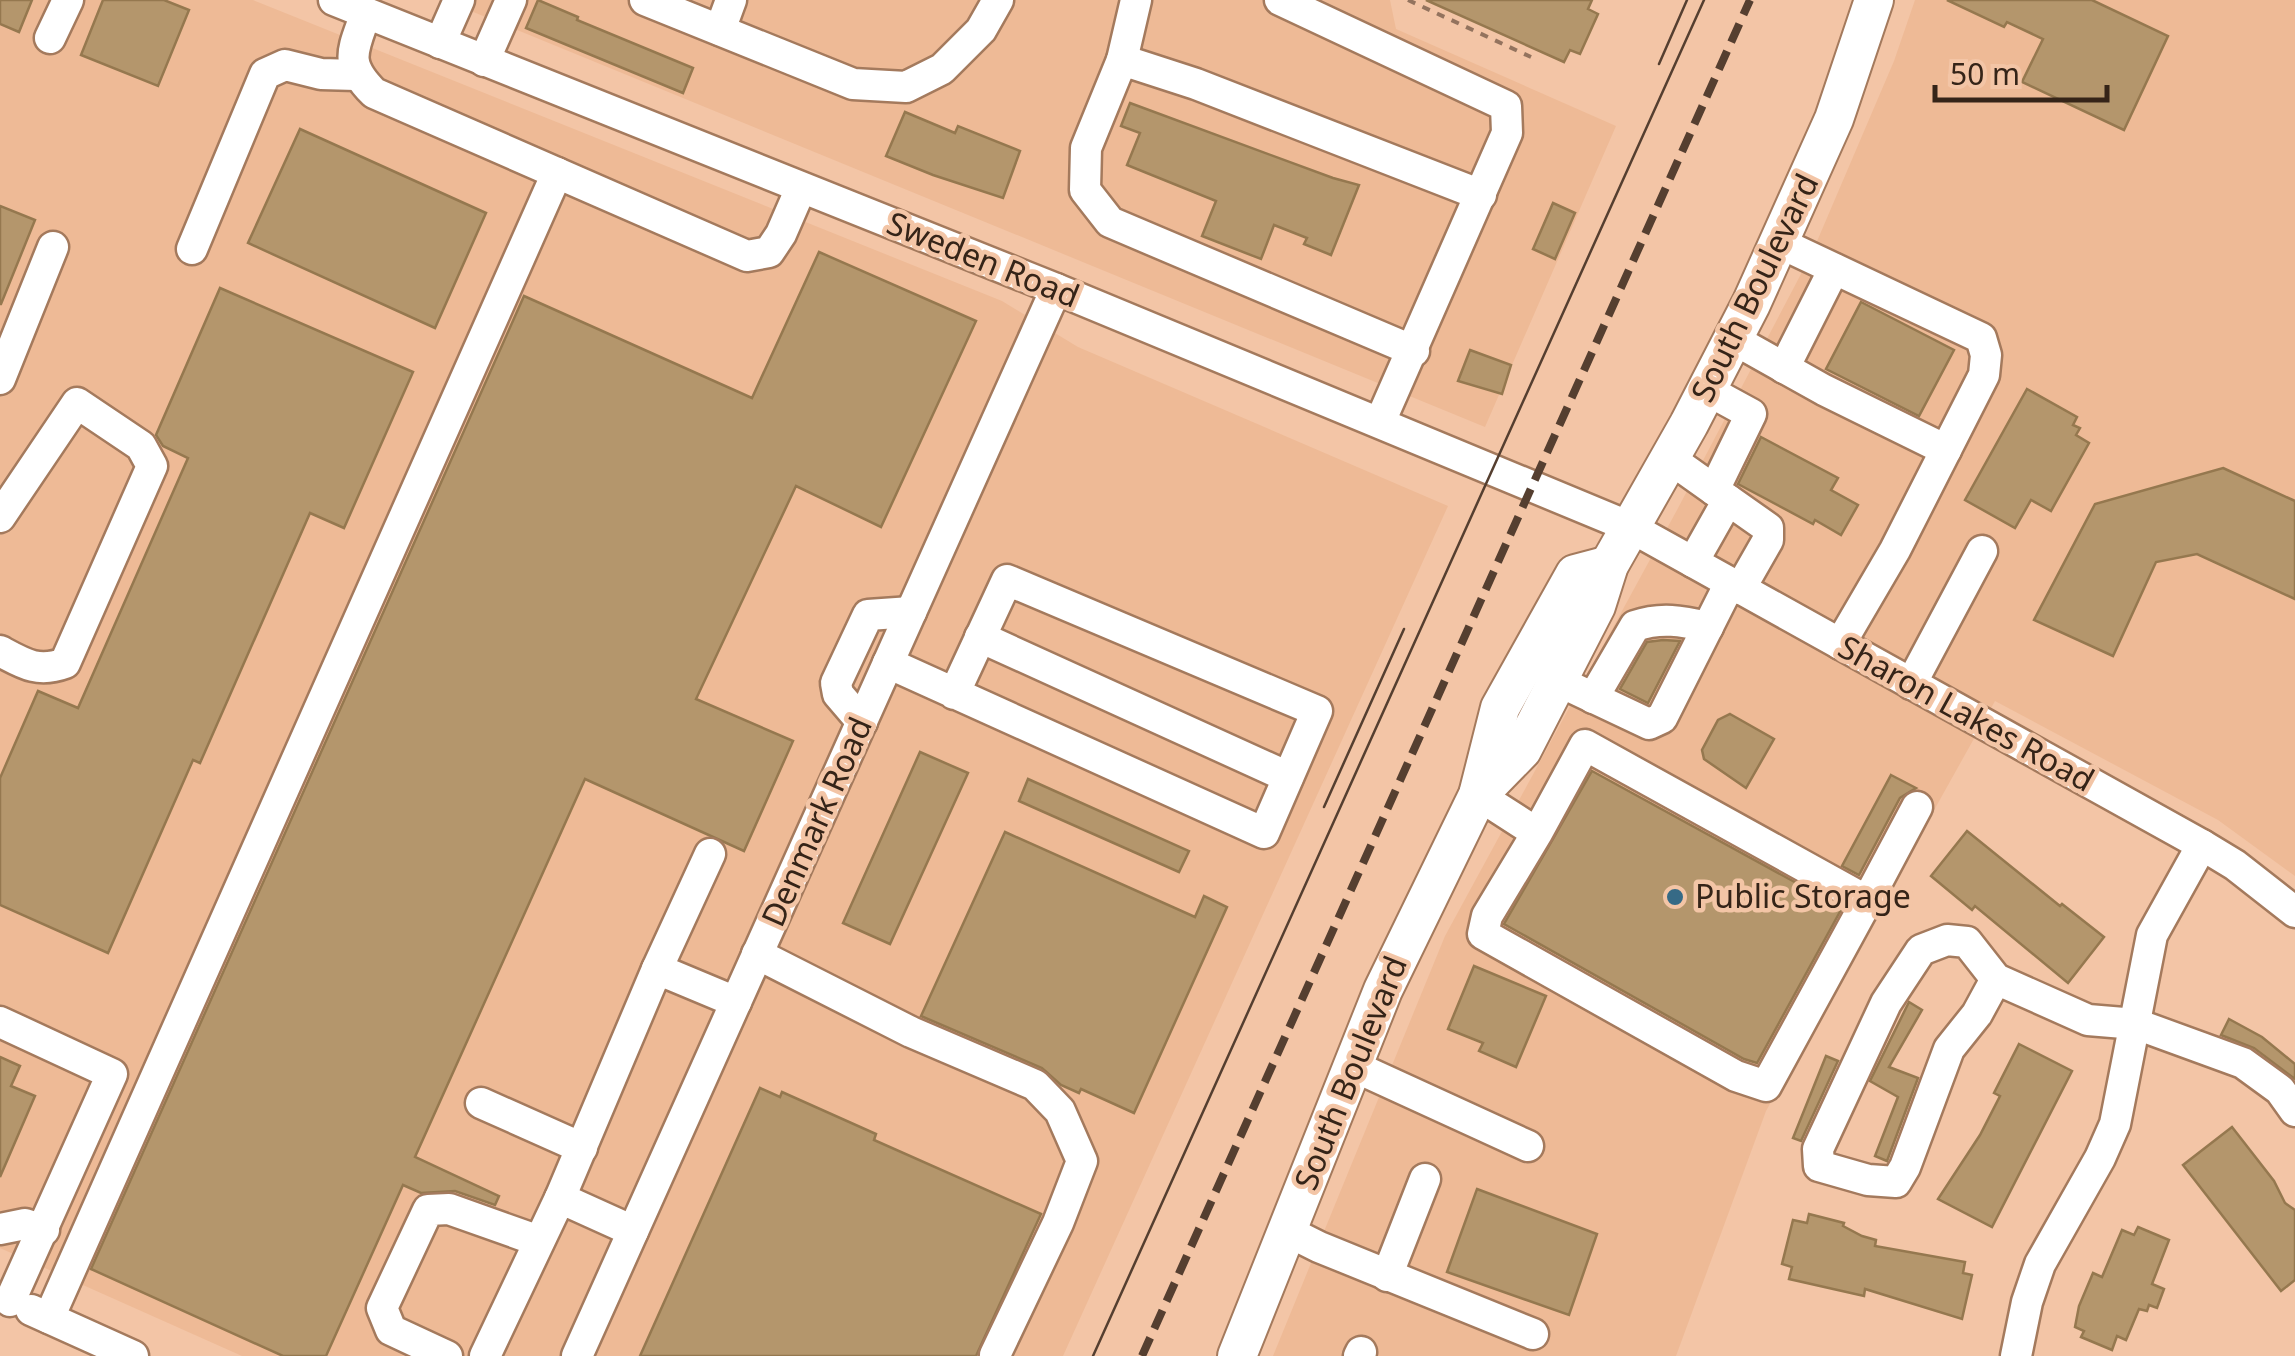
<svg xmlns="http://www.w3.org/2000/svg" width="2295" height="1356" font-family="'Noto Sans',sans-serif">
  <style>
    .built { fill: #eeba96 }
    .building { fill: #b4966c; stroke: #95784f; stroke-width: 2.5 }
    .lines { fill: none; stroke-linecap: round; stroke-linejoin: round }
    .minor-casing { stroke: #a47a5d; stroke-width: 35 }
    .major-casing { stroke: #a47a5d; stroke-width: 42 }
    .path { stroke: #93735e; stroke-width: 4; stroke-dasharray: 8 8; stroke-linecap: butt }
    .minor { stroke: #fff; stroke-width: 30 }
    .major { stroke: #fff; stroke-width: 38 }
    .tram { stroke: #553f30; stroke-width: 2.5 }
    .rail { stroke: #553f30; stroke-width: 8; stroke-dasharray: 20 10; stroke-linecap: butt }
    .poi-dot { fill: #366a86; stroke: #f3c5a6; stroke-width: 4 }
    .labels { text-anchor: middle; stroke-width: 9; stroke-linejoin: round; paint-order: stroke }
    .street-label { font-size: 32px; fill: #352418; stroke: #f3c5a6 }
    .poi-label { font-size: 32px; fill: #352418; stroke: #f3c5a6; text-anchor: start }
  </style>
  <rect width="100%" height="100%" fill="#f3c5a6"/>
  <g class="built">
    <path d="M0 0H253L1002 301 1078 347 1448 506 1063 1356H242L0 1248Z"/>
    <path d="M444 0H1390L1396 29 1616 126 1485 427Z"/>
    <path d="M1915 0H2295V876L2218 820 1995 701 1766 1111 1676 1356H1273L1445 936 1677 510 1812 253 1894 61Z"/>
  </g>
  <g class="building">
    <path d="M0 0H32L19 32 0 24Z"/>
    <path d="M103 0H164L189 10 158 86 81 55Z"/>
    <path d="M538 0 578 17 577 20 693 68 683 93 526 28Z"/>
    <path d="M1426 0H1592L1588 9 1598 14 1580 54 1570 50 1564 62Z"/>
    <path d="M1947 0H2092L2168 36 2124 130 2022 82 2043 39 2007 22 2004 27Z"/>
    <path d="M1130 103 1333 178 1359 185 1331 255 1304 244 1307 238 1274 225 1261 259 1202 236 1216 201 1127 165 1140 133 1121 126Z"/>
    <path d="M905 112 955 133 958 126 1020 151 1003 198 933 175 886 156Z"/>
    <path d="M300 129 486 213 435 328 248 243Z"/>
    <path d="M1553 203 1575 213 1555 259 1533 249Z"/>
    <path d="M0 206 35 220 1 304H0Z"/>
    <path d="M819 252 976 321 881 527 796 486 696 699 793 741 744 851 585 779 415 1157 499 1196 495 1205 455 1191 421 1193 403 1185 326 1356H283L91 1269 524 296 752 398Z"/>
    <path d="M220 288 413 372 344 528 310 513 200 763 193 760 108 953 0 905V778L38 691 78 708 188 458 163 446 156 435Z"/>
    <path d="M1861 302 1954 350 1919 416 1826 369Z"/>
    <path d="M1470 350 1511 365 1502 394 1458 381Z"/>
    <path d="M2027 389 2077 417 2073 425 2080 428 2076 435 2089 443 2051 511 2031 500 2015 528 1965 500Z"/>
    <path d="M1761 437 1838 478 1831 490 1858 505 1841 535 1815 520 1813 524 1738 484Z"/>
    <path d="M2223 468 2295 501V599L2197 554 2156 562 2113 656 2034 620 2095 504Z"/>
    <path d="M1663 640 1680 641 1648 703 1620 689 1647 642Z"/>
    <path d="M1730 714 1774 739 1746 788 1704 759 1702 750 1718 720Z"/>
    <path d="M920 752 968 773 890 944 843 923Z"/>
    <path d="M1592 771 1842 908 1757 1063 1744 1059 1504 924Z"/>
    <path d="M1891 775 1916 788 1900 798 1859 875 1842 866Z"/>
    <path d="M1028 779 1189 851 1179 872 1019 801Z"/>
    <path d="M1967 831 2060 906 2062 904 2104 937 2068 983 1975 906 1972 910 1931 876Z"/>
    <path d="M1005 832 1195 917 1204 896 1227 907 1134 1113 1081 1089 1079 1093 1061 1085 1042 1068 921 1016Z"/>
    <path d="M1474 966 1546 996 1516 1067 1479 1051 1483 1043 1448 1029Z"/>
    <path d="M1909 1002 1922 1010 1889 1067 1918 1078 1887 1161 1875 1156 1898 1097 1870 1081Z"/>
    <path d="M2229 1019 2262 1037 2295 1064V1079L2254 1048 2221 1035Z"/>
    <path d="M2019 1044 2072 1071 1992 1227 1938 1199 1980 1135 2000 1096 1994 1093Z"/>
    <path d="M1826 1056 1838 1061 1801 1141 1793 1138Z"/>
    <path d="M0 1057 20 1066 11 1086 35 1096 0 1177Z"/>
    <path d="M760 1088 780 1097 782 1092 876 1134 874 1140 1041 1214 976 1356H640Z"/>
    <path d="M2232 1127 2274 1181 2285 1203 2295 1210V1280L2281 1291 2183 1165Z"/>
    <path d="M1477 1189 1597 1234 1569 1315 1447 1272Z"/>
    <path d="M1809 1214 1844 1223 1843 1226 1862 1236 1876 1240 1875 1246 1965 1262 1963 1273 1972 1275 1962 1319 1865 1289 1864 1296 1789 1279 1792 1267 1782 1264 1793 1220 1807 1223Z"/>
    <path d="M2138 1227 2169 1240 2152 1284 2164 1289 2157 1308 2149 1305 2147 1311 2139 1309 2126 1340 2117 1336 2112 1350 2081 1337 2084 1331 2075 1327 2079 1306 2093 1273 2102 1277 2122 1230 2134 1235Z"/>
  </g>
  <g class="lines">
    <g class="minor-casing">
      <g id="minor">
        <path d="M334 0 1056 289 1630 527 2202 845 2235 865 2295 912"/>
        <path d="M645 0 853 84 906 87 942 69 981 30 998 0"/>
        <path d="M1280 0 1506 106 1507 133 1380 422"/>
        <path d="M366 13C353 51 343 62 374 93L747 256 769 252 781 234 801 188"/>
        <path d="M720 30 731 0"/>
        <path d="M50 38 68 0"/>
        <path d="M440 43 459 0"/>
        <path d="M1122 60 1136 0"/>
        <path d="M484 61 511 0"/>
        <path d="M1780 243 1981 338 1986 355 1984 375 1895 550 1840 644"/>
        <path d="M192 249 265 74 285 65 321 74 356 75"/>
        <path d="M1733 339 1824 390 1946 450"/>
        <path d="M1414 351 1110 222 1085 190 1086 148 1122 60 1196 84 1481 195"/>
        <path d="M1784 368 1834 269"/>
        <path d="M0 379 53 247"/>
        <path d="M1707 390 1751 414 1714 490 1768 528V540L1740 589"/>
        <path d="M1669 458 1714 490"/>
        <path d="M0 517 77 403 141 446 152 466 65 663C38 673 24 664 0 651"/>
        <path d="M1693 562 1728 500"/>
        <path d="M980 637 1288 777"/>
        <path d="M888 663 1264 833 1317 711 1007 580 954 694"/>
        <path d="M1558 681 1649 724 1662 718 1730 583"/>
        <path d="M1911 684 1982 551"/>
        <path d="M1593 698 1635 626C1661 617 1682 621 1708 627"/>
        <path d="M862 722 838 694 836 683 868 615 911 612"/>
        <path d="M1478 795 1537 833 1585 745 1867 901 1766 1086 1736 1076 1483 934 1487 916 1537 833"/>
        <path d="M1867 901 1917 807"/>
        <path d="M757 954 911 1032 1035 1085 1060 1111 1082 1161 1058 1223 995 1355"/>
        <path d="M657 969 710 854"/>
        <path d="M1996 979 1977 1014 1949 1049 1905 1167 1896 1182 1868 1180 1819 1166 1818 1149 1886 1003 1921 950 1947 940 1967 942 1996 979 2088 1020 2136 1024 2243 1063 2280 1090 2295 1111"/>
        <path d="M0 1022 112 1074 10 1301"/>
        <path d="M1351 1065 1528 1146"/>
        <path d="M481 1103 582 1148"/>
        <path d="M560 1198 657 969 736 1002"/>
        <path d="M0 1229 25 1224 44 1230"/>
        <path d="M1287 1231 1319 1247 1533 1334"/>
        <path d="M1387 1276 1425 1179"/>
        <path d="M31 1310 133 1356"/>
        <path d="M49 1318 557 173"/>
        <path d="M447 1356 391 1330 382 1308 428 1210 449 1209 539 1241"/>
        <path d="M485 1356 560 1198 633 1231"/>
        <path d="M577 1356 1056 289"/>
        <path d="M1359 1356 1361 1352"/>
        <path d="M2016 1356 2027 1302 2040 1264 2100 1158 2115 1124 2152 935 2202 845"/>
      </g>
    </g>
    <g class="major-casing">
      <g id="major">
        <path d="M1478 795 1522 750 1596 606 1609 565 1689 424 1751 304 1834 119 1874 0"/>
        <path d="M1237 1356 1383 990 1478 795 1500 708 1575 574 1609 565"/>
      </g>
    </g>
    <path class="path" d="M1408 0 1531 57"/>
    <use href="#minor" class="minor"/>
    <use href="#major" class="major"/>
    <g class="tram">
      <path d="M1659 64 1687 0"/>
      <path d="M1324 807 1404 629"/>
      <path d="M1093 1356 1704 0"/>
    </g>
    <path class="rail" d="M1142 1356 1750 0"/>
  </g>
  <circle class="poi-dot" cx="1675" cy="897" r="10"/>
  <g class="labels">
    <g class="street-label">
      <text transform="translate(983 260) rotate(22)" y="11">Sweden Road</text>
      <text transform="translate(1755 288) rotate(-64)" y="11">South Boulevard</text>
      <text transform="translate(1966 714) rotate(29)" y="11">Sharon Lakes Road</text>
      <text transform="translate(817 822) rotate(-66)" y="11">Denmark Road</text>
      <text transform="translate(1351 1073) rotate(-68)" y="11">South Boulevard</text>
    </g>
    <g class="poi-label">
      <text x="1695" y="908">Public Storage</text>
    </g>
  </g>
  <path d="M1935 85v15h172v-15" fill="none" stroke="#352418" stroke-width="5"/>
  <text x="1950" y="85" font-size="30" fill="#352418" stroke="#f3c5a6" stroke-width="8" paint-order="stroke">50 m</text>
</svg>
